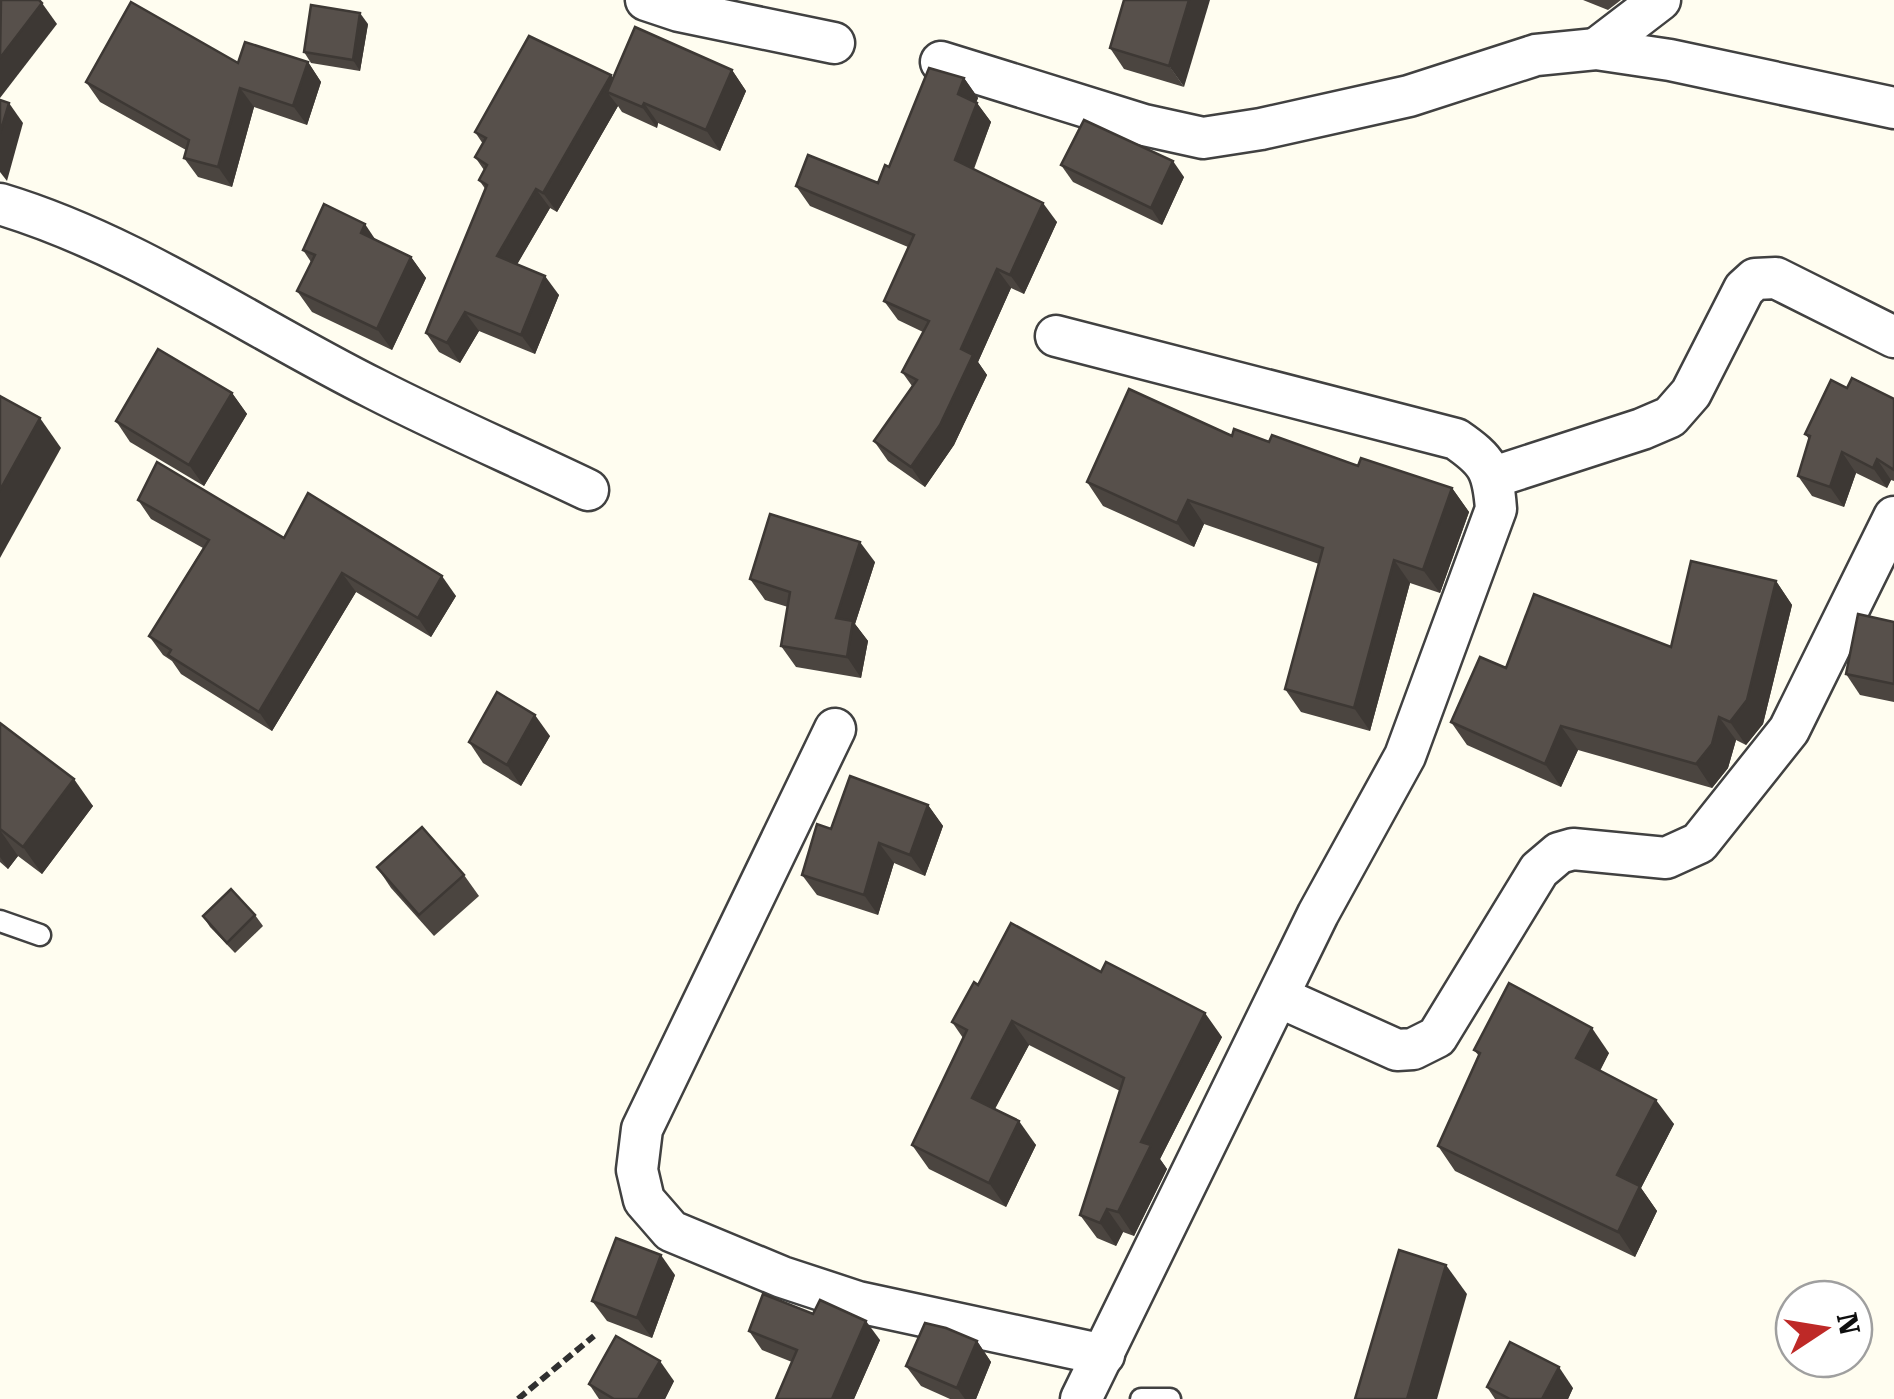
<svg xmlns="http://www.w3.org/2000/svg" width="1894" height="1399" font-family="'Roboto Serif',serif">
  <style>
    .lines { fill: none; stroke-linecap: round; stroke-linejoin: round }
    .lane-casing { stroke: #414141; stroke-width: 25 }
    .street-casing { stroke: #414141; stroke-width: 45 }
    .path { stroke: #303030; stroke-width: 6; stroke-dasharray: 10 5; stroke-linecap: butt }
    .lane { stroke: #fff; stroke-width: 20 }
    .street { stroke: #fff; stroke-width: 40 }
    .wall { fill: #4b4540 }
    .shaded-wall { fill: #3d3834 }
    .building { fill: #57504b; stroke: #3d3834; stroke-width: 2.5 }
  </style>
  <rect width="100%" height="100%" fill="#fffdf0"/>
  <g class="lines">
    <g class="lane-casing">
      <g id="lane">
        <path d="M0 921 40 935"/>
        <path d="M1141 1399H1170"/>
      </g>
    </g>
    <g class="street-casing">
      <g id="street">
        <path d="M646 0 679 11 834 43"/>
        <path d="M1596 49 1660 0"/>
        <path d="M941 62 1144 125 1203 138 1261 129 1409 96 1536 55 1596 49 1670 60 1894 108"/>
        <path d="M0 204C133 244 251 327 375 389 445 425 517 456 588 490"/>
        <path d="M1056 336 1456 439C1488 461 1493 470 1496 509L1405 756 1318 914 1081 1399"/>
        <path d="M1494 477 1642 429 1670 417 1691 393 1744 289 1755 279 1776 278 1894 337"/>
        <path d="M835 729 642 1129 637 1170 644 1200 671 1231 782 1277 858 1302 1104 1355"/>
        <path d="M1279 997 1397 1050 1413 1049 1437 1037 1539 870 1559 853 1573 849 1666 858 1699 843 1789 730 1894 517"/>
      </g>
    </g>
    <path class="path" d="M518 1399 594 1336"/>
    <use href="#lane" class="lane"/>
    <use href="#street" class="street"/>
  </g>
  <g class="wall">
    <path d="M1124 0 1184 87 1124 69 1110 48Z"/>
    <path d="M1583 0H1621L1608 10Z"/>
    <path d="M368 24 360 71 311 63 304 52Z"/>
    <path d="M308 62 321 82 307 125 254 107 232 187 198 177 184 158 186 150 100 102 86 82 238 63Z"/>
    <path d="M732 70 746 91 720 151 658 123 657 128 622 112 618 106 557 212 550 208 517 264 559 295 535 354 479 331 460 363 439 352 426 333 486 190 479 180 484 170 475 157 483 144 475 132 613 78Z"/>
    <path d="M964 78 978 98 976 102 991 122 974 169 1057 222 1024 294 1011 288 978 362 987 375 954 445 925 487 888 461 874 441 912 386 902 372 923 332 898 320 884 301 908 247 810 206 796 186 878 183Z"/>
    <path d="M1061 165 1184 177 1162 225 1073 182Z"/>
    <path d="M376 240 411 257 426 278 392 350 312 312 297 291 311 262 303 250Z"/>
    <path d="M1847 388 1894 399V481L1891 480 1887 488 1856 473 1844 507 1812 496 1798 476 1809 439 1805 434Z"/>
    <path d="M232 393 247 414 204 486 130 442 116 421Z"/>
    <path d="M1232 436 1269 442 1358 466 1452 488 1469 512 1440 593 1410 583 1370 731 1301 712 1285 689 1319 564 1204 524 1194 547 1103 506 1087 482Z"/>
    <path d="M138 500 284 538 456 596 431 637 356 592 272 731 181 674 172 661 163 655 149 636 203 548 151 519Z"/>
    <path d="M875 562 855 624 868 641 861 678 796 667 781 646 788 607 765 600 750 579Z"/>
    <path d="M1776 581 1792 605 1763 724 1746 745 1736 740 1728 768 1712 788 1578 750 1561 787 1467 745 1451 722 1506 668 1671 647Z"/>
    <path d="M1894 622V702L1860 695 1846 674Z"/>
    <path d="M0 723 93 806 42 874 18 856 8 869 0 862Z"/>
    <path d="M550 736 521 786 483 763 469 742Z"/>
    <path d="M928 805 943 826 925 876 894 863 878 915 817 895 802 875 831 829Z"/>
    <path d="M377 867 464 875 479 896 434 936 391 888Z"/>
    <path d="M255 915 263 926 235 953 210 927 203 916Z"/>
    <path d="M978 985 1222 1037 1160 1159 1167 1169 1134 1236 1123 1232 1116 1246 1097 1238 1080 1215 1120 1091 1029 1045 995 1109 1036 1145 1006 1207 929 1169 912 1145 963 1038 952 1022Z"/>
    <path d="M1474 1050 1609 1053 1600 1071 1674 1124 1641 1188 1657 1211 1635 1257 1455 1171 1438 1146 1479 1056Z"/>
    <path d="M675 1275 652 1338 607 1321 592 1301Z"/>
    <path d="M749 1331 880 1340 854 1399H776L792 1362 762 1350Z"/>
    <path d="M977 1341 991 1362 976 1399H950L921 1386 906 1366Z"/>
    <path d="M674 1381 665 1399H599L589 1384Z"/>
    <path d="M1487 1387 1573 1388 1568 1399H1495Z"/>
  </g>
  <g class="shaded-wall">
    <path d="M1189 0H1210L1184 87 1169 66Z"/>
    <path d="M42 3 57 24 0 98V58Z"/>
    <path d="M360 13 368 24 360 71 353 60Z"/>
    <path d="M308 62 321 82 307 125 293 106Z"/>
    <path d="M732 70 746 91 720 151 706 130Z"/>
    <path d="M611 75 624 94 607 92 618 106 557 212 543 193Z"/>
    <path d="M964 78 978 98 972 114 958 94Z"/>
    <path d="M240 88 254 107 232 187 218 167Z"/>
    <path d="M9 103 23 123 7 181 0 172V133Z"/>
    <path d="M644 103 658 123 657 128 642 107Z"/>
    <path d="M977 103 991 122 969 180 955 160Z"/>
    <path d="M1173 161 1184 177 1162 225 1151 208Z"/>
    <path d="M536 189 550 208 511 275 497 256Z"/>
    <path d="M1043 203 1057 222 1024 294 1010 275Z"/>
    <path d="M365 224 379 245 361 233Z"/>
    <path d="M411 257 426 278 392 350 377 329Z"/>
    <path d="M997 269 1011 288 978 362 987 375 954 445 925 487 911 467 961 349Z"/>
    <path d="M545 276 559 295 535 354 521 335Z"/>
    <path d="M465 312 479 331 460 363 447 343Z"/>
    <path d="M232 393 247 414 204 486 189 465Z"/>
    <path d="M40 418 61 448 0 558V490Z"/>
    <path d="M1842 452 1856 473 1844 507 1830 487Z"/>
    <path d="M1877 459 1891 480 1887 488 1873 468Z"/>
    <path d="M1452 488 1469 512 1440 593 1423 570Z"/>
    <path d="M1188 500 1204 524 1194 547 1177 523Z"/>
    <path d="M860 542 875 562 855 624 868 641 861 678 847 657 836 618Z"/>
    <path d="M1394 560 1410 583 1370 731 1354 708Z"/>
    <path d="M342 573 356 592 272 731 259 712Z"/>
    <path d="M442 576 456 596 431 637 418 618Z"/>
    <path d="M1776 581 1792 605 1763 724 1746 745 1730 722Z"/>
    <path d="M535 715 550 736 521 786 507 765Z"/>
    <path d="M1719 717 1736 740 1728 768 1712 788 1696 764Z"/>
    <path d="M1561 726 1578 750 1561 787 1545 764Z"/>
    <path d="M74 779 93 806 42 874 23 847Z"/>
    <path d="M928 805 943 826 925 876 910 855Z"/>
    <path d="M0 830 18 856 8 869 0 857Z"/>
    <path d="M879 843 894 863 878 915 864 895Z"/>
    <path d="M1205 1013 1222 1037 1160 1159 1167 1169 1134 1236 1118 1212 1141 1142Z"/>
    <path d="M1012 1021 1029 1045 988 1121 972 1098Z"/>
    <path d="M1592 1028 1609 1053 1593 1083 1576 1058Z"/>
    <path d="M1656 1100 1674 1124 1641 1188 1657 1211 1635 1257 1618 1232 1617 1175Z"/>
    <path d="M1019 1121 1036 1145 1006 1207 989 1183Z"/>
    <path d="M1107 1209 1123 1232 1116 1246 1100 1223Z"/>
    <path d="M661 1255 675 1275 652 1338 637 1318Z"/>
    <path d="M1446 1265 1467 1294 1437 1399H1407Z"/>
    <path d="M866 1321 880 1340 854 1399H832Z"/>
    <path d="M977 1341 991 1362 976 1399H965L957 1388Z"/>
    <path d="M660 1361 674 1381 665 1399H638Z"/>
    <path d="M1559 1367 1573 1388 1568 1399H1542Z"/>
  </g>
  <g class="building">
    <path d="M1 0H39L42 3 0 58Z"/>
    <path d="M1124 0H1189L1169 66 1110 48Z"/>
    <path d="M131 2 238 63 245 42 308 62 293 106 240 88 218 167 184 158 189 140 86 82Z"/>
    <path d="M311 5 360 13 353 60 304 52Z"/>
    <path d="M635 27 732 70 706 130 644 103 642 107 607 92Z"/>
    <path d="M529 36 611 75 543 193 536 189 497 256 545 276 521 335 465 312 447 343 426 333 487 185 479 180 487 165 475 157 486 138 475 132Z"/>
    <path d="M929 68 964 78 958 94 977 103 955 160 1043 203 1010 275 997 269 961 349 973 355 940 425 911 467 874 441 917 380 902 372 929 321 884 301 914 235 796 186 808 155 878 183 885 165 889 167Z"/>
    <path d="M0 100 9 103 0 133Z"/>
    <path d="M1084 120 1173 161 1151 208 1061 165Z"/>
    <path d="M324 204 365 224 361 233 411 257 377 329 297 291 315 255 303 250Z"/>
    <path d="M158 349 232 393 189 465 116 421Z"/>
    <path d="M1852 378 1894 399V470L1877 459 1873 468 1842 452 1830 487 1798 476 1810 436 1805 434 1831 380 1847 388Z"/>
    <path d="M1129 389 1232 436 1234 429 1269 442 1272 435 1358 466 1361 458 1452 488 1423 570 1394 560 1354 708 1285 689 1323 548 1188 500 1177 523 1087 482Z"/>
    <path d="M0 396 40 418 0 490Z"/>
    <path d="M157 462 284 538 308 493 442 576 418 618 342 573 259 712 168 655 171 650 149 636 209 540 138 500Z"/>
    <path d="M770 514 860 542 836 618 853 621 847 657 781 646 790 592 750 579Z"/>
    <path d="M1691 561 1776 581 1747 700 1730 722 1719 717 1712 744 1696 764 1561 726 1545 764 1451 722 1480 657 1506 668 1534 594 1671 647Z"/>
    <path d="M1858 614 1894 622V684L1846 674Z"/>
    <path d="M497 692 535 715 507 765 469 742Z"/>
    <path d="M0 723 74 779 23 847 0 829Z"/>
    <path d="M850 776 928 805 910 855 879 843 864 895 802 875 817 824 831 829Z"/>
    <path d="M422 827 464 875 419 915 377 867Z"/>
    <path d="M231 889 255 915 227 943 203 916Z"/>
    <path d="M1011 923 1101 972 1106 962 1205 1013 1141 1142 1151 1145 1118 1212 1107 1209 1100 1223 1080 1215 1124 1078 1012 1021 972 1098 1019 1121 989 1183 912 1145 967 1030 952 1022 974 982 978 985Z"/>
    <path d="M1509 983 1592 1028 1576 1058 1656 1100 1617 1175 1640 1186 1618 1232 1438 1146 1480 1053 1474 1050Z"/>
    <path d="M616 1238 661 1255 637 1318 592 1301Z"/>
    <path d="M1399 1250 1446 1265 1407 1399H1355Z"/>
    <path d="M763 1294 813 1314 820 1300 866 1321 832 1399H776L797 1350 749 1331Z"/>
    <path d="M925 1323 946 1328 977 1341 957 1388 906 1366Z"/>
    <path d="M616 1336 660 1361 638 1399H614L589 1384Z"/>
    <path d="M1510 1342 1559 1367 1542 1399H1510L1487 1387Z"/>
  </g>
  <g transform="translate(1824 1329) rotate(78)"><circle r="48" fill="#ffffff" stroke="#9f9f9f" stroke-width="2.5"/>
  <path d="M0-8L18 38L0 25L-18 38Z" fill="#be2927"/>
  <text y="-15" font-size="28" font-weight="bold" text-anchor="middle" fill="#0e0e0e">N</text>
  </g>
</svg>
